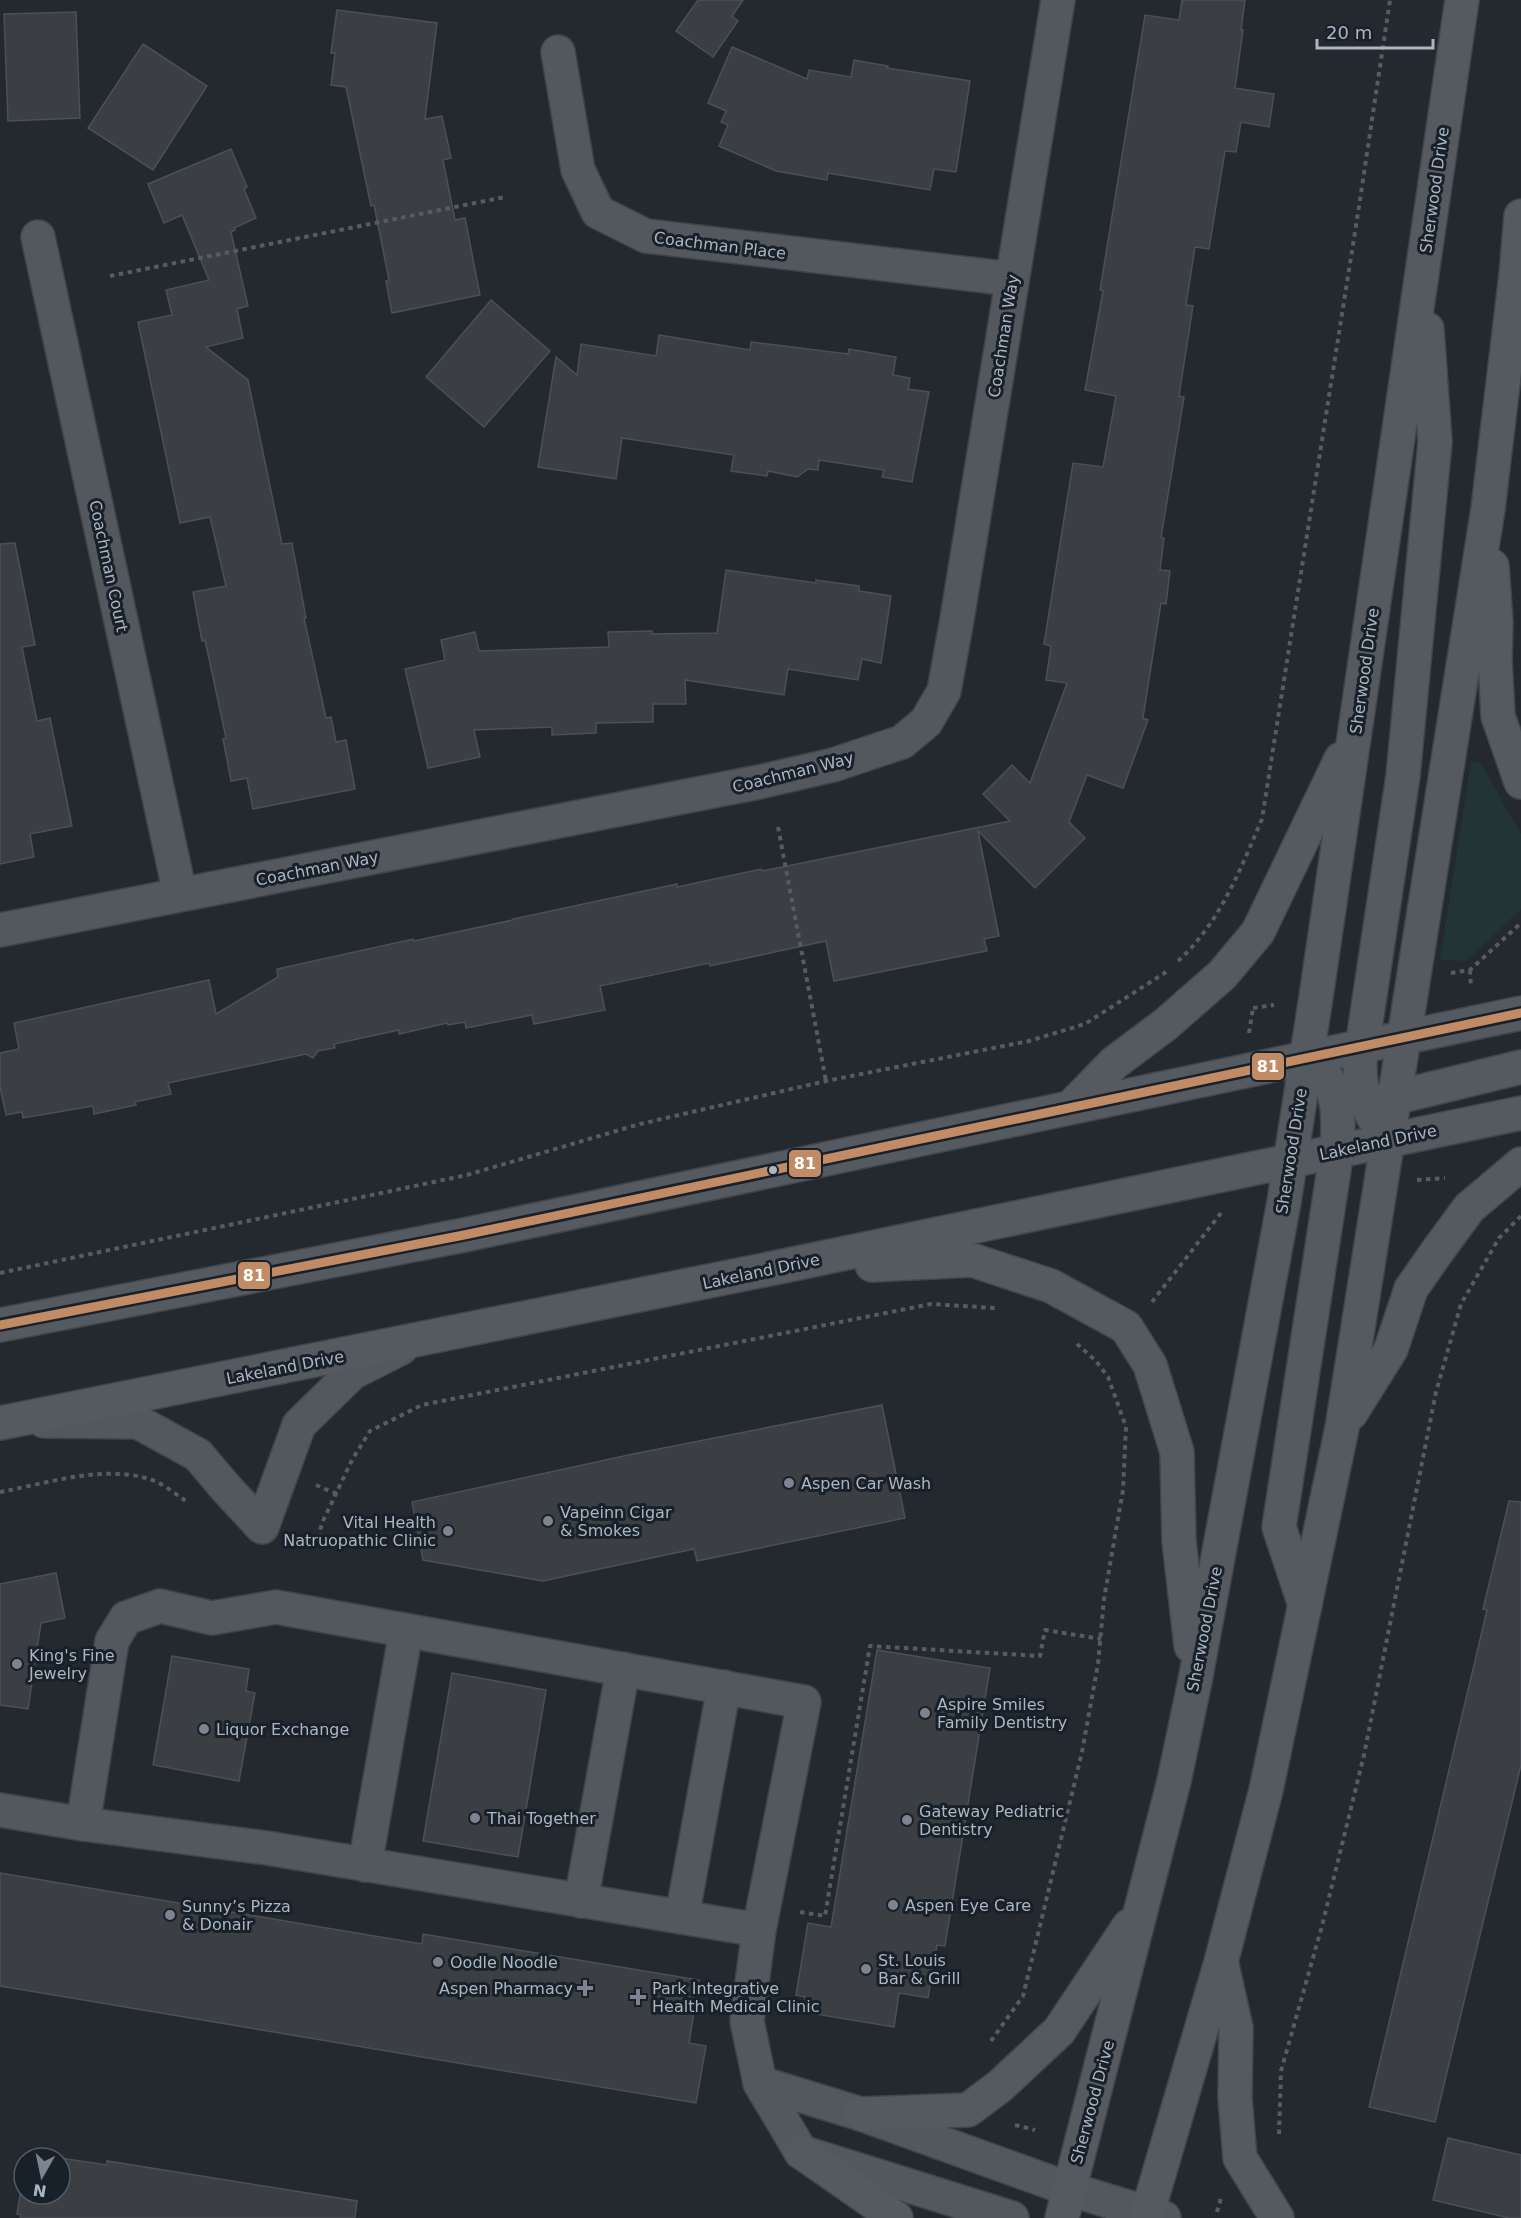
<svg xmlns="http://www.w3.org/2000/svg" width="1521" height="2218" font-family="'DejaVu Sans',sans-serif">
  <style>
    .green { fill: #223435 }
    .building { fill: #3b3f44; stroke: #4b5058; stroke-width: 1.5 }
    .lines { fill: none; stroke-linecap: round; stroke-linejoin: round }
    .minor-casing { stroke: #404449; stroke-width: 36 }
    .major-casing { stroke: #41464c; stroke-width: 36 }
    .path { stroke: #565c61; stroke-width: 4; stroke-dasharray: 4.5 4.5; stroke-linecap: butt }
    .minor { stroke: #53585e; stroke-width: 33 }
    .major { stroke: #555a60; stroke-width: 33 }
    .bus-1-casing { stroke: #182029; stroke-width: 14 }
    .bus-1 { stroke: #c18c65; stroke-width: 9 }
    .bus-dot { fill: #acb6c2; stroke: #182029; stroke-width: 2 }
    .poi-dot { fill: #7c858f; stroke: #182029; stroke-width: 2 }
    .labels { text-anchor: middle; stroke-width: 6; stroke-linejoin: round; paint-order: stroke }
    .street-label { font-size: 16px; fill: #acb6c2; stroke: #182029 }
    .poi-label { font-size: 16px; fill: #acb6c2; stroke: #182029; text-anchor: start }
    .line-badge { stroke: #182029; stroke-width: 2 }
    .badge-label { font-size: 16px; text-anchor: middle; font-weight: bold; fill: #fff }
  </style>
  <rect width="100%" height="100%" fill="#24292f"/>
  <path class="green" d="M1471 762H1478L1482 766 1521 834V909L1466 961 1440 960Z"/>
  <g class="building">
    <path d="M698 0H743L732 16 738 21 713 57 676 31Z"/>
    <path d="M1182 0H1245L1241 30H1243L1235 88 1274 94 1269 127 1241 122 1236 152 1225 151 1209 249 1195 247 1186 305 1193 306 1179 396 1184 397 1161 538H1164L1160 570 1170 571 1166 604 1161 603 1143 718 1148 720 1123 788 1087 775 1069 822 1085 838 1035 888 978 831 999 936 984 939 987 951 834 981 826 941 710 966 709 963 600 986 605 1010 534 1024 532 1015 466 1028 465 1022 448 1025 447 1023 399 1034V1030L334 1044 335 1048 318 1051 313 1058 306 1054 168 1083 171 1094 135 1102 136 1105 94 1114 93 1106 23 1118 22 1112 6 1115 0 1087V1053L19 1049 14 1023 209 980 216 1014 278 977 277 969 413 939 414 941 513 920V919L677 884V887L761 869 762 871 1010 821 983 794 1012 765 1030 783 1067 683 1046 680 1051 646 1044 644 1073 463 1103 467 1116 396 1085 390 1103 291 1100 290 1145 15 1179 20Z"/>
    <path d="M337 10 437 23 425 119 442 116 451 158 443 160 455 220 465 218 480 295 392 313 386 281 389 280 374 205 371 206 346 87 331 85 335 53H331Z"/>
    <path d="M76 12 80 118 8 121 4 14Z"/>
    <path d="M143 44 207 86 153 170 88 128Z"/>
    <path d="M732 47 807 79 809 70 851 77 854 60 888 66 887 68 970 81 956 172 934 169 930 190 828 173 827 180 776 171 719 146 728 125 721 122 726 111 708 103Z"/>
    <path d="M231 149 247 187 244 189 256 218 234 228 235 230 231 232 248 306 237 309 243 338 206 347 248 380 282 544 292 543 306 618H304L326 718 331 717 336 742 346 740 355 789 253 809 247 778 231 781 223 739 226 738 205 640 202 641 193 592 226 586 210 517 180 523 138 322 172 315 166 290 209 280 182 215 164 223 148 184Z"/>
    <path d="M491 300 550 351 484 427 426 377Z"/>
    <path d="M659 335 750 350 751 342 848 354 849 349 896 357 893 375 910 378 908 389 929 392 912 482 882 477 884 470 819 460 818 470 808 469 797 477 768 471 767 476 731 471 734 455 622 438 616 479 538 467 556 357 577 375 581 344 656 356Z"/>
    <path d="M15 543 35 645 22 647 37 721 50 718 72 826 30 834 34 857 0 864V544Z"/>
    <path d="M726 570 816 583V580L859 586V591L891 596 881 663 862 659 858 680 788 669 784 695 685 680 686 704H653V722L596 723V733L552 735V727L474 730 480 757 428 768 405 669 445 660 441 640 475 632 479 651 609 647 608 632 652 631V634L717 633Z"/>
    <path d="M882 1405 905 1518 697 1561 694 1549 543 1581 423 1560 412 1502 633 1454Z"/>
    <path d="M1509 1501 1521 1502V1765L1435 2122 1369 2107 1487 1610 1483 1609Z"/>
    <path d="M56 1573 65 1618 41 1623 28 1709 0 1705V1584Z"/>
    <path d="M877 1650 990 1668 945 1946 937 1945 928 1998 899 1993 894 2027 803 2012 805 1997 796 1995 808 1923 831 1927Z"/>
    <path d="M172 1656 249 1669 246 1691 255 1693 239 1781 153 1765Z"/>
    <path d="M452 1673 546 1690 518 1857 423 1841Z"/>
    <path d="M0 1873 422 1944 423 1934 699 1980 689 2043 706 2046 696 2103 0 1986Z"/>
    <path d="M1448 2138 1521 2155V2218H1509L1433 2200Z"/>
    <path d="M27 2153 60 2158H26Z"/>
    <path d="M60 2158 107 2165V2161L357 2201 355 2218H20L21 2215 17 2214 24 2171V2194H60Z"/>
  </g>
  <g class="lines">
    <g class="minor-casing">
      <g id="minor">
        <path d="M558 52 578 170 598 212 646 236 1012 279"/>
        <path d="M38 237 180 894"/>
        <path d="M0 930 759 782 833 765 902 742 926 722 944 691 957 619 1058 0"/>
        <path d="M44 1421 138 1422 198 1455 225 1487 262 1527 299 1425 352 1373 401 1348"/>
        <path d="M0 1810 83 1824 267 1848 759 1930 747 2021 760 2083 801 2152 1012 2218"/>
        <path d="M83 1824 112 1641 126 1618 160 1606 212 1618 276 1607 804 1702 759 1930"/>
        <path d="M365 1865 406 1631"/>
        <path d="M581 1901 623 1669"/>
        <path d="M682 1917 724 1687"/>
        <path d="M760 2083 861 2114 1069 2189 1164 2218"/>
      </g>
    </g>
    <g class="major-casing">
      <g id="major">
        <path d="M1492 566 1496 622 1495 660 1498 716 1521 782"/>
        <path d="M1377 1102 1521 1067"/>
        <path d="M1071 1107 1114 1063 1166 1024 1222 975 1258 932 1341 759"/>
        <path d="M1389 1139C1368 1112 1359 1097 1360 1061L1403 776 1435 442 1427 329"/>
        <path d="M872 1265 972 1260 1051 1286 1126 1327 1150 1365 1177 1452 1179 1541 1191 1646"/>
        <path d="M0 1325 464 1235 1521 1013"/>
        <path d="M1351 1413 1391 1349 1411 1289 1436 1253 1469 1208 1521 1164"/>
        <path d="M0 1423 769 1269 1521 1113"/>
        <path d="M1305 1605 1279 1527 1337 1150C1339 1113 1341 1080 1305 1058"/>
        <path d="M1222 1965 1236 2028 1235 2098 1240 2158 1277 2218"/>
        <path d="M861 2114 968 2110 1000 2086 1059 2031 1129 1926"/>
        <path d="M801 2152 896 2218"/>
        <path d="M1062 2218 1174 1781 1195 1681 1284 1202 1316 997 1462 0"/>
        <path d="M1146 2218 1221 1962 1266 1790 1342 1428 1488 509 1516 275 1521 216"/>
      </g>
    </g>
    <g class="path">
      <path d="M110 276 505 197"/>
      <path d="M778 827 826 1081"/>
      <path d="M1178 961C1220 923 1240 870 1262 819L1358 213 1390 0"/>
      <path d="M1470 970 1471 988"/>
      <path d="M1451 973 1470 970 1521 923"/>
      <path d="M1253 1008 1274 1005"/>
      <path d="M1249 1033 1253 1008"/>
      <path d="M1417 1180 1445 1178"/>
      <path d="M0 1273 467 1175 640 1124 826 1081 1029 1041 1085 1024 1166 972"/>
      <path d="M1152 1302 1221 1213"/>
      <path d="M316 1485 337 1494"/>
      <path d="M0 1492C49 1483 107 1463 155 1481 166 1486 177 1495 186 1501"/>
      <path d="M321 1538 319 1533 323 1521 352 1460 370 1431 422 1405 931 1304 995 1308"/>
      <path d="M800 1912 825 1916 870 1646 1040 1656 1045 1630 1101 1639"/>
      <path d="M991 2041 1023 1996 1082 1752 1098 1664 1104 1599 1123 1490 1126 1427 1108 1377 1096 1361 1077 1344"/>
      <path d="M1015 2125 1035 2130"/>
      <path d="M1279 2134 1281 2071 1322 1926 1364 1755 1436 1392 1461 1304 1499 1238 1521 1216"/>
      <path d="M1217 2212 1221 2198"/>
    </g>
    <use href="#minor" class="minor"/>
    <use href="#major" class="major"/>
    <g class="bus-1-casing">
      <path id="bus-1" d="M0 1325 464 1235 1521 1013"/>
    </g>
    <use href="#bus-1" class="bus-1"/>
  </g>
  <circle class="bus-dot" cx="773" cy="1170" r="5"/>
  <g class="poi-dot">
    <circle cx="789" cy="1483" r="6"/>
    <circle cx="548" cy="1521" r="6"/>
    <circle cx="448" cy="1531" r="6"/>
    <circle cx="17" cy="1664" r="6"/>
    <circle cx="925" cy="1713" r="6"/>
    <circle cx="204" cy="1729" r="6"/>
    <circle cx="475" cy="1818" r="6"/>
    <circle cx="907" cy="1820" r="6"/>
    <circle cx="893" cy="1905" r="6"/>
    <circle cx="170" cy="1915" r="6"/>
    <circle cx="438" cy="1962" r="6"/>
    <circle cx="866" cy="1969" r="6"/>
    <path d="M582 1979h6v6h6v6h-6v6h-6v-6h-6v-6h6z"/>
    <path d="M635 1988h6v6h6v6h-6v6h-6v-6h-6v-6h6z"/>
  </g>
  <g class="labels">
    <g class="street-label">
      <text transform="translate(1434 190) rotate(-82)" y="6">Sherwood Drive</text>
      <text transform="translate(720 245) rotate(7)" y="6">Coachman Place</text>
      <text transform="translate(1003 336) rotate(-81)" y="6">Coachman Way</text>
      <text transform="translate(109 566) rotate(78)" y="6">Coachman Court</text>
      <text transform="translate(1364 671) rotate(-82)" y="6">Sherwood Drive</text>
      <text transform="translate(793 772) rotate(-14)" y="6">Coachman Way</text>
      <text transform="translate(317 868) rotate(-11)" y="6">Coachman Way</text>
      <text transform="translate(1378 1142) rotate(-12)" y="6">Lakeland Drive</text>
      <text transform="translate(1291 1151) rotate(-81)" y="6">Sherwood Drive</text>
      <text transform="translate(761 1271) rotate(-12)" y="6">Lakeland Drive</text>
      <text transform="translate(285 1367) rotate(-11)" y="6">Lakeland Drive</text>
      <text transform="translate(1204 1629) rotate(-79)" y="6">Sherwood Drive</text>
      <text transform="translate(1092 2102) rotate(-75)" y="6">Sherwood Drive</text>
    </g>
    <g class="poi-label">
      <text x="801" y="1489">Aspen Car Wash</text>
      <text x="560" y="1518">Vapeinn Cigar<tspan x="560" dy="18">&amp; Smokes</tspan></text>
      <text x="436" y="1528" text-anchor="end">Vital Health<tspan x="436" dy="18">Natruopathic Clinic</tspan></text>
      <text x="29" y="1661">King's Fine<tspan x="29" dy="18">Jewelry</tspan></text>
      <text x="937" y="1710">Aspire Smiles<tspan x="937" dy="18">Family Dentistry</tspan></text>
      <text x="216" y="1735">Liquor Exchange</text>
      <text x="919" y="1817">Gateway Pediatric<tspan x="919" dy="18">Dentistry</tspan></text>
      <text x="487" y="1824">Thai Together</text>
      <text x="905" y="1911">Aspen Eye Care</text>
      <text x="182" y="1912">Sunny’s Pizza<tspan x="182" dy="18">&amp; Donair</tspan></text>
      <text x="878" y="1966">St. Louis<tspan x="878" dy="18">Bar &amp; Grill</tspan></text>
      <text x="450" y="1968">Oodle Noodle</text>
      <text x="573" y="1994" text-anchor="end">Aspen Pharmacy</text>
      <text x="652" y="1994">Park Integrative<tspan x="652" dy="18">Health Medical Clinic</tspan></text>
    </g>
  </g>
  <g class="line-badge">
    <rect x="1251" y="1052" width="34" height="29" rx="6" fill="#c18c65"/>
    <rect x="788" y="1149" width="34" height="29" rx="6" fill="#c18c65"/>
    <rect x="237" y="1261" width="34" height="29" rx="6" fill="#c18c65"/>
  </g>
  <g class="badge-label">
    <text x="1268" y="1072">81</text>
    <text x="805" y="1169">81</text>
    <text x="254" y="1281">81</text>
  </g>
  <g transform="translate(42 2176) rotate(189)"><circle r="28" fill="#182029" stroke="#535c66" stroke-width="1.5"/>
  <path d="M0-4.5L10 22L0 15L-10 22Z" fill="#7c858f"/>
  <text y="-9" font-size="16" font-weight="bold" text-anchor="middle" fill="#acb6c2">N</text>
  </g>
  <path d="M1317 39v9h116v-9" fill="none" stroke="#acb6c2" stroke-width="3"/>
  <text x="1326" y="39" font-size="18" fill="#acb6c2" stroke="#182029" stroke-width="4.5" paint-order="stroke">20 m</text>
</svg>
